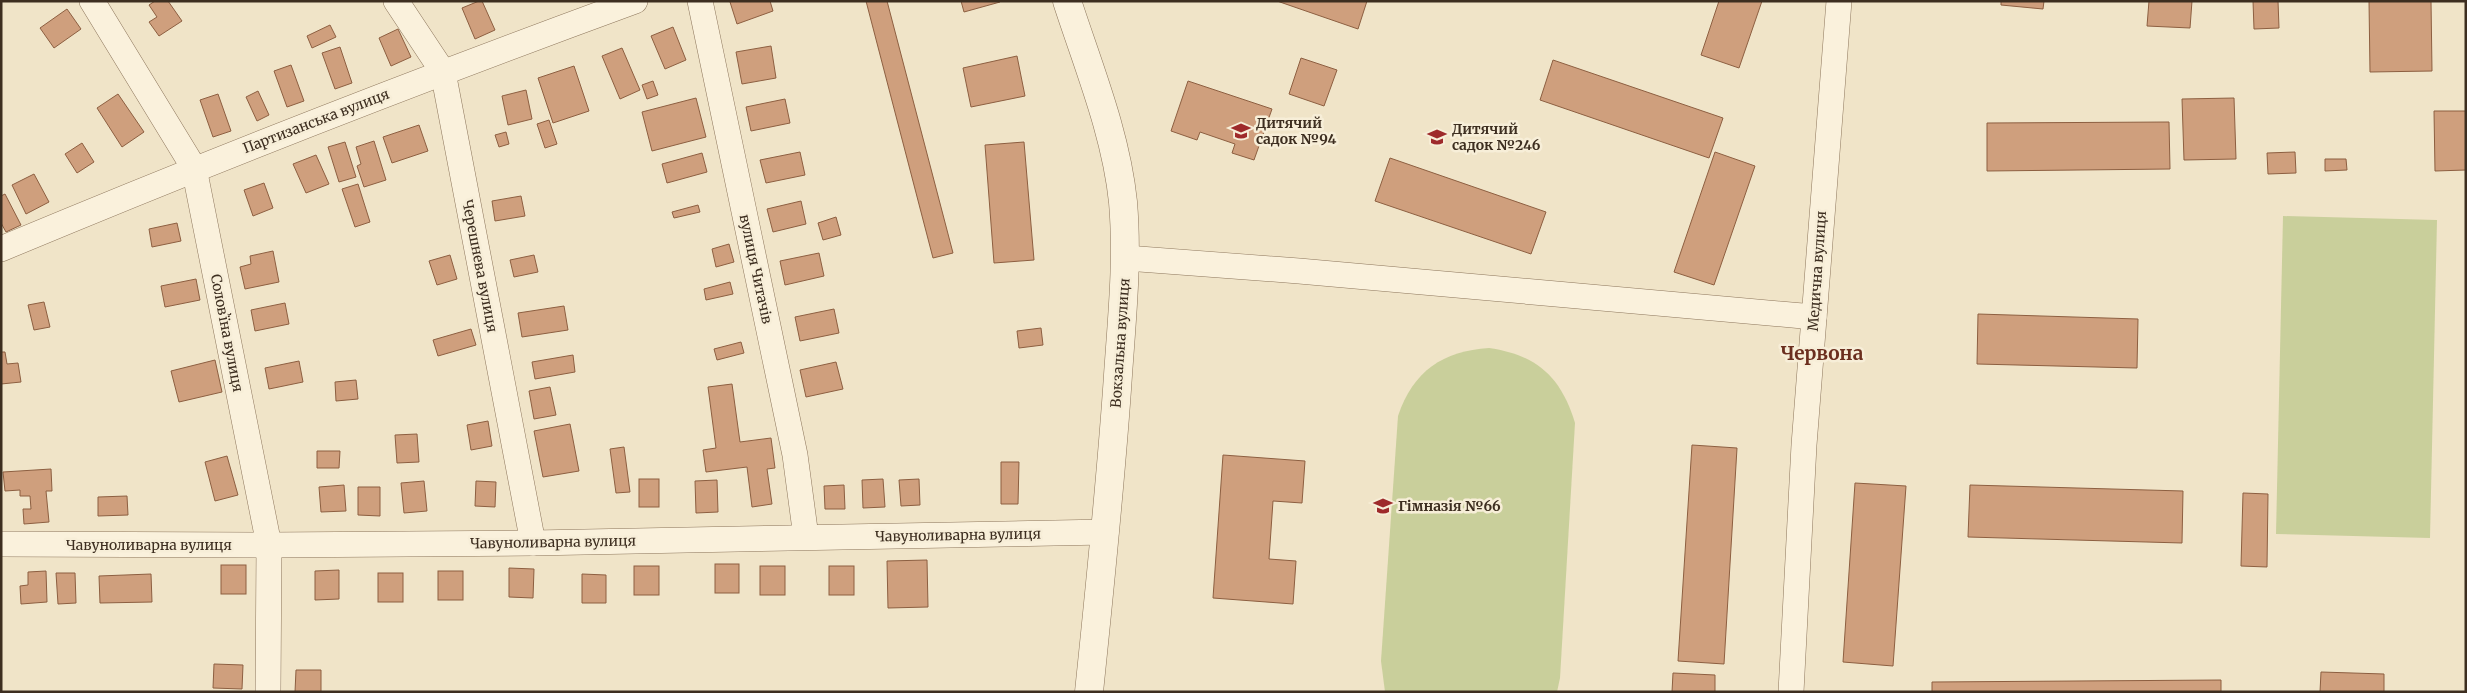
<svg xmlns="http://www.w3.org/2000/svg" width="2467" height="693" font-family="Merriweather,serif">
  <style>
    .green { fill: #c9cf9b }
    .building { fill: #cf9f7d; stroke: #8d5f41 }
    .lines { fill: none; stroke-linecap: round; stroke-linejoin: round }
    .minor-casing { stroke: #8d765c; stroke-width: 26 }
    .tertiary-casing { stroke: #8d765c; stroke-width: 29 }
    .minor { stroke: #faf1dc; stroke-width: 25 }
    .tertiary { stroke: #faf1dc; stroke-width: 28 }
    .labels { text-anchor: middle; stroke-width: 5; stroke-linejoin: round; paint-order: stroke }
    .street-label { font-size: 14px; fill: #3d2e20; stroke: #f7eed8 }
    .poi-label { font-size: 14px; font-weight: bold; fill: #3d2e20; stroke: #f7eed8; text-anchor: start }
    .district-label { font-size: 19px; font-weight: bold; fill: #6b2e1e; stroke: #f7eed8 }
  </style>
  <rect width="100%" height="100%" fill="#f0e4c8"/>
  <g class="green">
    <path d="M2283 216 2437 220 2430 538 2276 534Z"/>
    <path d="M1489 348C1537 355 1561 377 1575 423L1560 678 1557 692H1385L1381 661 1398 416C1413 371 1443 351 1489 348Z"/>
  </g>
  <g class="building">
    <path d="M155 1H168L182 21 159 36 149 22 157 17 149 5Z"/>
    <path d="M479 1H482L495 30 475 39 462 8Z"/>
    <path d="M733 1H770L773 11 737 24 730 2Z"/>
    <path d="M866 1H887L953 253 933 258Z"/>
    <path d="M961 1H999L1000 2 964 12Z"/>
    <path d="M1277 1H1367L1358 29Z"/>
    <path d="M1719 1H1762L1739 68 1701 55Z"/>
    <path d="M2001 1H2044L2043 9 2001 5Z"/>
    <path d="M2149 1H2192L2190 28 2147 26Z"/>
    <path d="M2253 1H2278L2279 28 2254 29Z"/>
    <path d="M2369 1H2431L2432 71 2370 72Z"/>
    <path d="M67 9 81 29 54 48 40 28Z"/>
    <path d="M330 25 336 37 312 48 307 36Z"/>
    <path d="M673 27 686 60 665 69 651 36Z"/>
    <path d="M398 29 411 57 391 66 379 38Z"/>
    <path d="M771 46 776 78 742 84 736 52Z"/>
    <path d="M340 47 352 83 335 89 322 53Z"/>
    <path d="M622 48 640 90 620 99 602 56Z"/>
    <path d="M1017 56 1025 96 971 107 963 68Z"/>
    <path d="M1301 58 1337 70 1324 106 1289 94Z"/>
    <path d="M1553 60 1723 118 1709 158 1540 100Z"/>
    <path d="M291 65 304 101 287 107 274 71Z"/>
    <path d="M574 66 589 111 553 123 538 78Z"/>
    <path d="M653 81 658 95 647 99 642 85Z"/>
    <path d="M1188 81 1272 109 1254 160 1232 153 1235 144 1200 132 1197 140 1171 131Z"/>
    <path d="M526 90 532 119 508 125 502 96Z"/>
    <path d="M258 91 269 115 257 121 246 97Z"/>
    <path d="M118 94 144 132 122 147 97 108Z"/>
    <path d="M218 94 231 131 213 137 200 100Z"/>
    <path d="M696 98 706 137 652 151 642 112Z"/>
    <path d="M2234 98 2236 159 2184 160 2182 99Z"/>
    <path d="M785 99 790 123 751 131 746 107Z"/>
    <path d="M2434 111H2466V170L2435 171Z"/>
    <path d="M549 120 557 144 545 148 537 124Z"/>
    <path d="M2169 122 2170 169 1987 171V123Z"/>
    <path d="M419 125 428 151 392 163 383 137Z"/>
    <path d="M506 132 509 144 499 147 495 135Z"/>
    <path d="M374 141 386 180 364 187 357 166 361 164 356 147Z"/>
    <path d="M345 142 356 177 339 182 328 147Z"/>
    <path d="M1024 142 1034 260 994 263 985 145Z"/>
    <path d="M82 143 94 162 77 173 65 154Z"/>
    <path d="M800 152 805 175 766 183 760 160Z"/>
    <path d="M1715 152 1755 166 1714 285 1674 272Z"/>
    <path d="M2295 152 2296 173 2268 174 2267 153Z"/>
    <path d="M702 153 707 172 667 183 662 164Z"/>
    <path d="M316 155 329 184 306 193 293 164Z"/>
    <path d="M1390 158 1546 212 1531 254 1375 201Z"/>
    <path d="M2325 159H2346L2347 170 2325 171Z"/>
    <path d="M34 174 49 202 26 214 12 185Z"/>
    <path d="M264 183 273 208 253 216 244 190Z"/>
    <path d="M358 184 370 222 355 227 342 189Z"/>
    <path d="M5 194 21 225 6 232 1 223V196Z"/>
    <path d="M521 196 525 216 495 221 492 201Z"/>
    <path d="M801 201 806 224 773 232 767 209Z"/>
    <path d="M698 205 700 212 674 218 672 212Z"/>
    <path d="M836 217 841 235 823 240 818 223Z"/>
    <path d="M177 223 181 241 152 247 149 229Z"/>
    <path d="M729 244 734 262 716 267 712 249Z"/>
    <path d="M273 251 279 282 245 289 240 267 251 264 250 256Z"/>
    <path d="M819 253 824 276 785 285 780 261Z"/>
    <path d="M450 255 457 279 437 285 429 261Z"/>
    <path d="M534 255 538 272 514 277 510 260Z"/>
    <path d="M196 279 200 300 165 307 161 286Z"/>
    <path d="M730 282 733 294 706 300 704 289Z"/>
    <path d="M44 302 50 327 34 330 28 305Z"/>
    <path d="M285 303 289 324 255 331 251 310Z"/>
    <path d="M564 306 568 330 522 337 518 313Z"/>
    <path d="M834 309 839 333 800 341 795 317Z"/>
    <path d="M1978 314 2138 319 2137 368 1977 364Z"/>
    <path d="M1041 328 1043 345 1019 348 1017 331Z"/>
    <path d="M471 329 476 345 438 356 433 340Z"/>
    <path d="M741 342 744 353 717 360 714 349Z"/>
    <path d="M1 352H5L7 364 18 363 21 382 1 384Z"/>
    <path d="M573 355 575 372 535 379 532 362Z"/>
    <path d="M215 360 222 392 179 402 171 371Z"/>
    <path d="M299 361 303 382 269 389 265 368Z"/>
    <path d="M836 362 843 389 806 397 800 370Z"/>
    <path d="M356 380 358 399 336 401 335 382Z"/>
    <path d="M732 384 740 442 771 438 775 468 767 469 772 504 752 507 747 467 706 472 703 450 716 448 708 387Z"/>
    <path d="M550 387 556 415 534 419 529 391Z"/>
    <path d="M488 421 492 446 471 450 467 425Z"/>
    <path d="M570 424 579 471 543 477 534 431Z"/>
    <path d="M417 434 419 462 397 463 395 435Z"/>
    <path d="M1692 445 1737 448 1724 664 1678 661Z"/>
    <path d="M624 447 630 492 616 493 610 449Z"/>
    <path d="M317 451H340L339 468H317Z"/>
    <path d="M1223 455 1305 461 1302 503 1273 501 1269 559 1296 561 1293 604 1213 598Z"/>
    <path d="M227 456 238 495 215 501 205 462Z"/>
    <path d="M1001 462H1019L1018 504H1001Z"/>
    <path d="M51 469 52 491H46L49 522 24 524 23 509H31L30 496H20V490L5 491 3 472Z"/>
    <rect x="639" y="479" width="20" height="28"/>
    <path d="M883 479 885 507 863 508 862 480Z"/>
    <path d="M919 479 920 505 901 506 899 480Z"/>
    <path d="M717 480 718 512 696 513 695 481Z"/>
    <path d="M424 481 427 511 404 513 401 483Z"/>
    <path d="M476 481 496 482 495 507 475 506Z"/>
    <path d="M1855 483 1906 486 1893 666 1843 662Z"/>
    <path d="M344 485 346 511 321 512 319 487Z"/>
    <path d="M844 485 845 509H825L824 486Z"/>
    <path d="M1970 485 2183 491 2182 543 1968 537Z"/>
    <path d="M358 487H380V516L358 515Z"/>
    <path d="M2243 493 2268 494 2267 567 2241 566Z"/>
    <path d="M127 496 128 515 98 516V497Z"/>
    <path d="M927 560 928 607 888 608 887 561Z"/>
    <rect x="715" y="564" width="24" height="29"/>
    <rect x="221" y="565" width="25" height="29"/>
    <rect x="634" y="566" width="25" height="29"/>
    <rect x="760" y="566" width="25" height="29"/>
    <rect x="829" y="566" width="25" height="29"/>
    <path d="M509 568 534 569 533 598 509 597Z"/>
    <path d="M339 570V599L315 600V571Z"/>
    <path d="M46 571 47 602 21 604 20 586 28 585V572Z"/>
    <rect x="438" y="571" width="25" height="29"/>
    <path d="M56 573H75L76 603 58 604Z"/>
    <rect x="378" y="573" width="25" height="29"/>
    <path d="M151 574 152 602 100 603 99 576Z"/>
    <path d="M582 574 606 575V603H582Z"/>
    <path d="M214 664 243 665 242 689 213 688Z"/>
    <path d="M296 670H321V692H295Z"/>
    <path d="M2321 672 2384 674V692H2320Z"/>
    <path d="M1673 673 1715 675V692H1672Z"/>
    <path d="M2221 680V692H1932V682Z"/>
  </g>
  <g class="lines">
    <g class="minor-casing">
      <g id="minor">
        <path d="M92 1 194 168 269 545 268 692"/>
        <path d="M396 1 443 72 533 543"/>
        <path d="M700 1 795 455 806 537"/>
        <path d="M1 249C211 161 422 79 635 1"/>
        <path d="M1126 258 1299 271 1814 317"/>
        <path d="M1 544 269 545 533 543 1106 532"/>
        <path d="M1791 692 1804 445 1839 1"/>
      </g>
    </g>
    <g class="tertiary-casing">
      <path id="tertiary" d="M1067 1C1088 66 1116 133 1123 202 1128 260 1122 317 1118 375 1111 481 1100 586 1089 692"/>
    </g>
    <use href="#minor" class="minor"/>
    <use href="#tertiary" class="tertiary"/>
  </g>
  <defs>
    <g id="school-bare" transform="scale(1.5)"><path d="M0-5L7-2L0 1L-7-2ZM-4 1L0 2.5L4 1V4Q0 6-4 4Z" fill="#9e2a2b" stroke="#f7eed8" stroke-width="2.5" paint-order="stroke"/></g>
  </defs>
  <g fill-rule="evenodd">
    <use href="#school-bare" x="1241" y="131"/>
    <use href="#school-bare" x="1437" y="137"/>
    <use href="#school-bare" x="1383" y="506"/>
  </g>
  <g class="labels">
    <g class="street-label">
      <text transform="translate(316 121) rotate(-21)" y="5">Партизанська вулиця</text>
      <text transform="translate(480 266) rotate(79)" y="5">Черешнева вулиця</text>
      <text transform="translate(756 269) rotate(78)" y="5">вулиця Читачів</text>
      <text transform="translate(1817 271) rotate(-86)" y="5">Медична вулиця</text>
      <text transform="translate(227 333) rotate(79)" y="5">Соловʼїна вулиця</text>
      <text transform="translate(1120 343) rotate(-86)" y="5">Вокзальна вулиця</text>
      <text transform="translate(958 535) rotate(-1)" y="5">Чавуноливарна вулиця</text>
      <text transform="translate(553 542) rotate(-1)" y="5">Чавуноливарна вулиця</text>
      <text x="149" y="550">Чавуноливарна вулиця</text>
    </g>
    <g class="poi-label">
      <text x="1256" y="128">Дитячий<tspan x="1256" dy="16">садок №94</tspan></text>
      <text x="1452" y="134">Дитячий<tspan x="1452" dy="16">садок №246</tspan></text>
      <text x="1398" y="511">Гімназія №66</text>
    </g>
    <g class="district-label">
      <text x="1822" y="360">Червона</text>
    </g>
  </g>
  <rect width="2467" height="693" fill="none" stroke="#3d2e20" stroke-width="5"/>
</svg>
